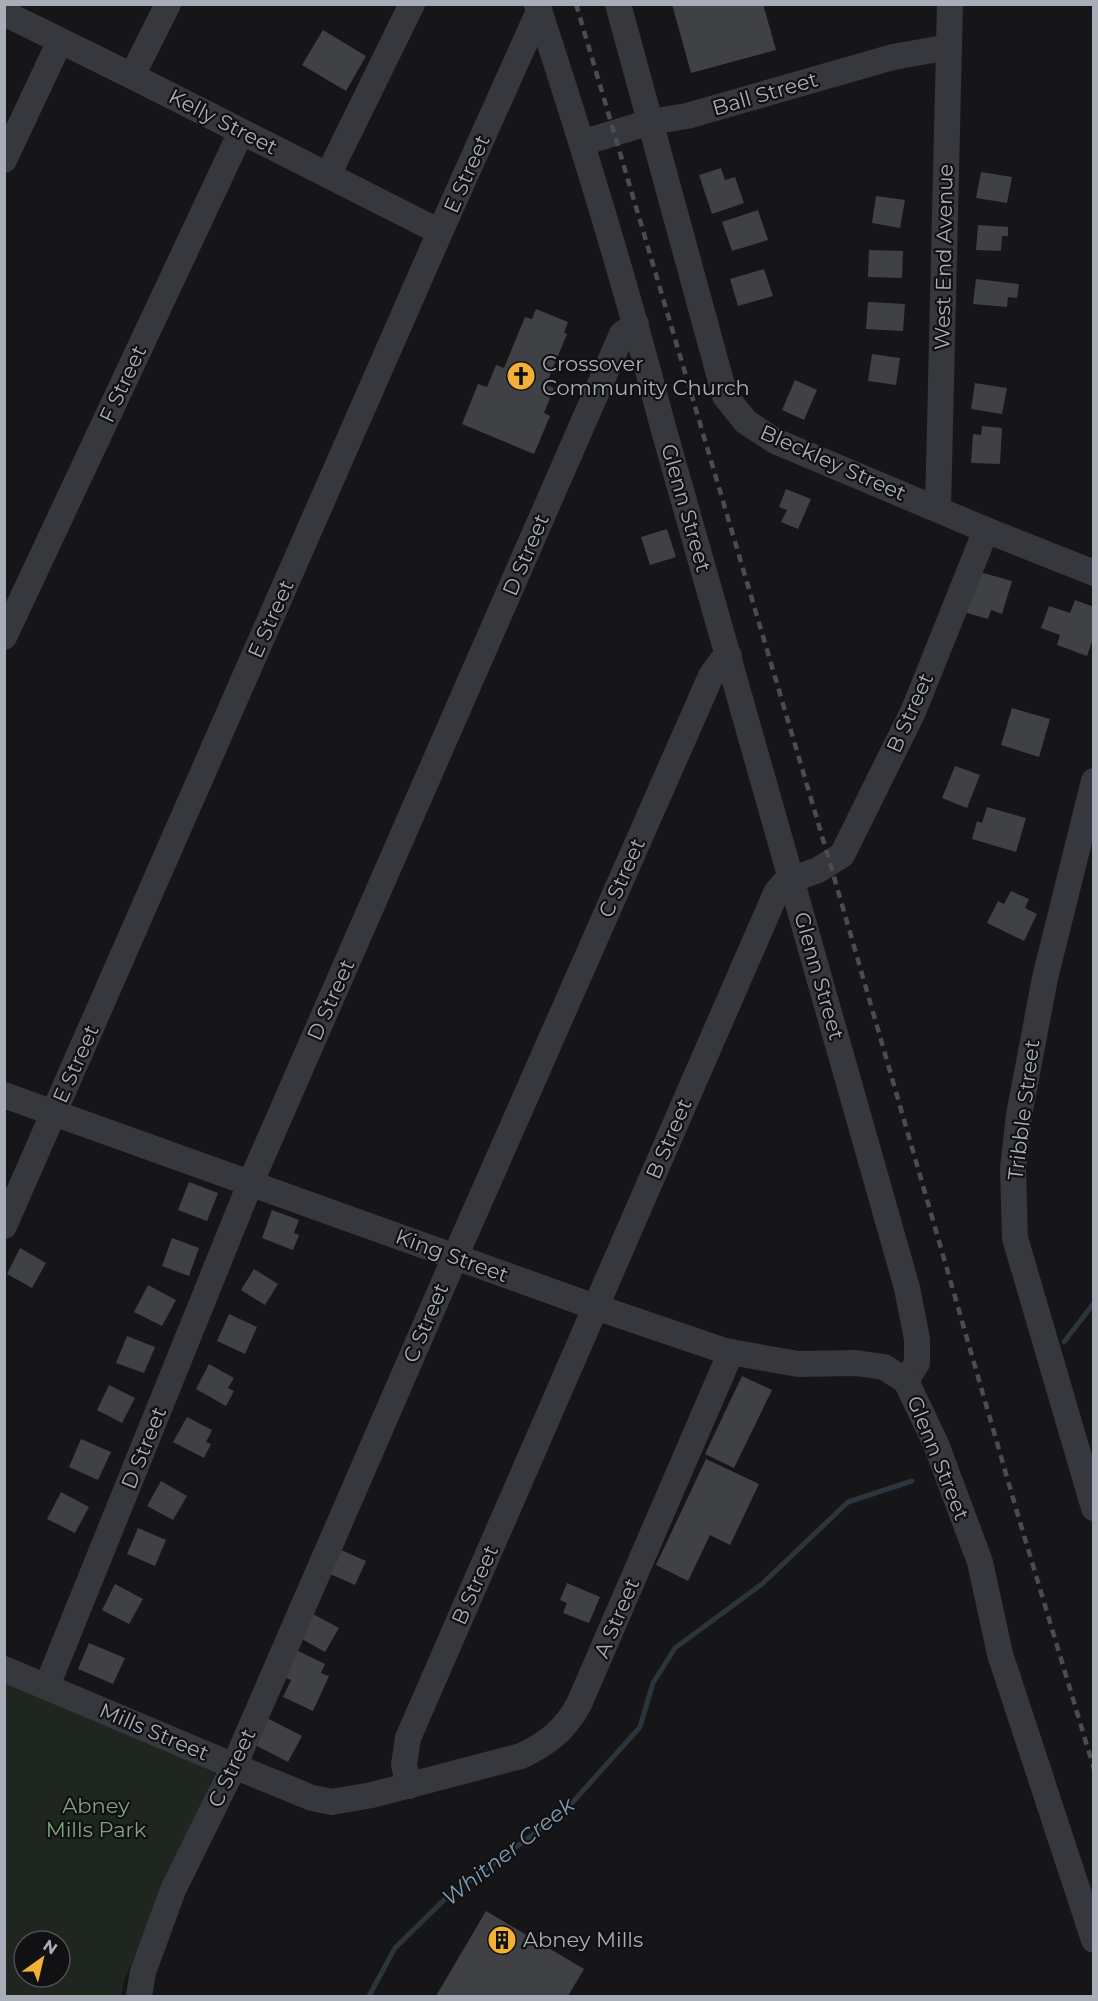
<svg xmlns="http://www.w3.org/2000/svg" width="1098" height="2001" font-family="Montserrat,sans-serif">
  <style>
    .green { fill: #1e261f; fill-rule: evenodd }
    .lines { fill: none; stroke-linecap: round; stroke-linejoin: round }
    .stream { stroke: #2c353c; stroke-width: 5 }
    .building { fill: #404145 }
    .minor { stroke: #37383d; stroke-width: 26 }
    .rail { stroke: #4a4c52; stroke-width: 4.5; stroke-dasharray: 8 6; stroke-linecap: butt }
    .labels { text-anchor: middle; stroke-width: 4.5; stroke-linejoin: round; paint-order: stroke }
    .street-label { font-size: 21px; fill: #a8adb8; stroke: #111113 }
    .poi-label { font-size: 21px; fill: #a8adb8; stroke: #111113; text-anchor: start }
    .park-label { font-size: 21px; fill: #7fa381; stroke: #111113 }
    .water-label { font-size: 22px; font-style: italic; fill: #7f9bb3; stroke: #111113 }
  </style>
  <rect width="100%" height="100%" fill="#161618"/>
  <path class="green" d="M4 1682 217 1768 124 1981 121 1996H5ZM24 1941H60V1977H24Z"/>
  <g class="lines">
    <g class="stream">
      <path d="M1064 1342 1094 1303"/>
      <path d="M369 1996 395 1948 446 1898 564 1812 640 1727 653 1683 675 1648 762 1584 848 1502 912 1481"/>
    </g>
  </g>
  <g class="building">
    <path d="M672 4H763L776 50 691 73Z"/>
    <path d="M323 30 366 56 346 91 302 65Z"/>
    <path d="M721 168 725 180 735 177 744 203 712 214 699 175Z"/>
    <path d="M981 172 1012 177 1007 203 976 198Z"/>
    <path d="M876 196 905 200 900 228 872 223Z"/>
    <path d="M758 210 768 240 732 251 722 222Z"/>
    <path d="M978 225 1008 227V236H1002L1001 251 976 250Z"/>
    <path d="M869 250 903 251 902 278 868 277Z"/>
    <path d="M764 269 773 296 738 306 730 279Z"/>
    <path d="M976 279 1019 284 1017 298 1008 297 1007 307 973 304Z"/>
    <path d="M868 302 905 304 903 331 866 329Z"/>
    <path d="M536 309 568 322 564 333 567 334 546 385 554 388 544 413 550 416 534 454 462 424 478 384 487 387 496 365 504 368 525 317 532 319Z"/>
    <path d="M872 354 900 358 896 385 868 381Z"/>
    <path d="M795 380 817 390 804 420 782 410Z"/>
    <path d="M975 383 1007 388 1002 414 971 409Z"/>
    <path d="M982 426 1002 428 1000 464 971 463 973 434 981 435Z"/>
    <path d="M786 489 811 499 798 529 781 522 787 510 779 507Z"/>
    <path d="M667 529 676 557 650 565 641 537Z"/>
    <path d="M976 571 1012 581 1002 614 991 610 988 619 964 612Z"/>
    <path d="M1075 600 1094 607V636L1087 656 1057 645 1060 635 1041 628 1049 606 1070 613Z"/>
    <path d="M1012 708 1050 719 1039 757 1001 745Z"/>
    <path d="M955 766 980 775 967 808 942 798Z"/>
    <path d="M987 807 1026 818 1016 852 972 839 977 821 982 823Z"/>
    <path d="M1011 891 1029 899 1025 908 1037 914 1024 941 987 923 998 901 1004 904Z"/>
    <path d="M189 1182 218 1193 207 1221 178 1210Z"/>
    <path d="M272 1210 299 1220 294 1233 299 1235 293 1250 262 1238Z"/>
    <path d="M172 1238 199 1248 189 1276 162 1266Z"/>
    <path d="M20 1248 46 1263 32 1288 7 1274Z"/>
    <path d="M254 1269 278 1284 265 1305 241 1290Z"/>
    <path d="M148 1285 176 1300 162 1326 134 1312Z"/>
    <path d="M229 1314 257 1327 245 1354 217 1341Z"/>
    <path d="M127 1336 155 1347 144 1373 116 1363Z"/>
    <path d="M209 1364 234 1378 228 1388 234 1391 226 1406 196 1389Z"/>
    <path d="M742 1376 772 1390 734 1468 705 1454Z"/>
    <path d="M109 1385 135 1398 122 1423 97 1410Z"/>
    <path d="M187 1417 212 1430 206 1442 211 1444 204 1458 173 1442Z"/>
    <path d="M81 1439 111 1452 98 1480 69 1467Z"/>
    <path d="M706 1459 759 1484 730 1545 710 1535 688 1581 656 1565Z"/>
    <path d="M161 1481 187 1496 173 1520 147 1506Z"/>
    <path d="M61 1492 89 1507 75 1533 47 1519Z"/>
    <path d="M138 1528 166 1540 155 1566 127 1554Z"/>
    <path d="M339 1549 366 1561 355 1585 328 1573Z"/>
    <path d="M567 1583 600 1597 589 1623 563 1613 567 1603 560 1600Z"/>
    <path d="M115 1584 143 1599 129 1624 102 1610Z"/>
    <path d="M313 1614 339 1628 325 1652 300 1638Z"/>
    <path d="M89 1643 125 1658 113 1684 78 1669Z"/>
    <path d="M296 1650 325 1664 321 1673 329 1676 313 1711 283 1697 291 1680 284 1677Z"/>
    <path d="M267 1718 302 1736 288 1762 253 1744Z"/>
    <path d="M486 1911 584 1969 568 1996H436Z"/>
  </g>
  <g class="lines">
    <g class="minor">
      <path d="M537 4C583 144 626 285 663 427L907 1288 917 1339V1363L906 1381"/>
      <path d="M618 4 725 396 746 422 775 441 986 530 1094 573"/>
      <path d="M4 13 132 76 440 232"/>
      <path d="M132 76 168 4"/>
      <path d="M582 143 650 122 687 116 893 57 949 47"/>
      <path d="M4 160 60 41"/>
      <path d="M328 175 412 4"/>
      <path d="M938 509 950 4"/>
      <path d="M4 637 241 132"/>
      <path d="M1094 781 1045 978 1019 1115 1013 1169 1015 1238 1094 1508"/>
      <path d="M4 1095 581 1302 725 1351 798 1364 856 1363 884 1367 906 1381"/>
      <path d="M4 1226 440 232 539 11"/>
      <path d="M906 1381 936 1444 980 1562 1000 1654 1094 1940"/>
      <path d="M4 1669 234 1766 312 1798 332 1802 372 1795 521 1756C547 1744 565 1730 579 1704L731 1352"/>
      <path d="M47 1686 250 1184 622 334 636 324"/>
      <path d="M409 1786 404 1765 408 1738 776 893 785 882 818 870 842 855 913 712 986 530"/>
      <path d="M139 1996 143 1972 173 1890 234 1766 455 1257 711 676 721 662 729 656"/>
    </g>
    <path class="rail" d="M576 4 830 863 1017 1512 1094 1769"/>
  </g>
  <defs>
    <g id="church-disc" transform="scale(1.5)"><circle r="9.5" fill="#f2b134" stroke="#111113"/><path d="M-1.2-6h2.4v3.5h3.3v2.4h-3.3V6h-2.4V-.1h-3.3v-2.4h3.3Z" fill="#111"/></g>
    <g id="building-disc" transform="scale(1.5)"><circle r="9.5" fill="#f2b134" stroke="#111113"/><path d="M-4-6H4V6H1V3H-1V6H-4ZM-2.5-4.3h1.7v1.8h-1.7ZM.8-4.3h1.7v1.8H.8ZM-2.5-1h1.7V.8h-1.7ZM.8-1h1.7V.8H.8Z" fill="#111"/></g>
  </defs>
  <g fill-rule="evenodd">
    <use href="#church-disc" x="521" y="376"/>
    <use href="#building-disc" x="502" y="1940"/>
  </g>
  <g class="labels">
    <g class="street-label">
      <text transform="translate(765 94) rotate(-16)" y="7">Ball Street</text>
      <text transform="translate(223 122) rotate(27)" y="7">Kelly Street</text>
      <text transform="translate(467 174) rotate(-66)" y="7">E Street</text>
      <text transform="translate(944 257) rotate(-89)" y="7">West End Avenue</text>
      <text transform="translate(123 384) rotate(-65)" y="7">F Street</text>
      <text transform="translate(833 463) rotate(24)" y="7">Bleckley Street</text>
      <text transform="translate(686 508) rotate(74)" y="7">Glenn Street</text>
      <text transform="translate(526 555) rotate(-67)" y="7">D Street</text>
      <text transform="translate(271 619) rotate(-66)" y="7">E Street</text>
      <text transform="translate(910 713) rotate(-66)" y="7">B Street</text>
      <text transform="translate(622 878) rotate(-66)" y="7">C Street</text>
      <text transform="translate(819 976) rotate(74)" y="7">Glenn Street</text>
      <text transform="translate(331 1000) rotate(-66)" y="7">D Street</text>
      <text transform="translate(76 1064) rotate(-66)" y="7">E Street</text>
      <text transform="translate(1024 1110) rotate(-83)" y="7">Tribble Street</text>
      <text transform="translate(669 1139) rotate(-67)" y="7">B Street</text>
      <text transform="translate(452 1256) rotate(20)" y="7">King Street</text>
      <text transform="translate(426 1323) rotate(-67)" y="7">C Street</text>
      <text transform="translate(144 1448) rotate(-68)" y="7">D Street</text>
      <text transform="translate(938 1458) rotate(68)" y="7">Glenn Street</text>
      <text transform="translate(475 1585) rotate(-66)" y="7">B Street</text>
      <text transform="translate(617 1618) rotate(-67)" y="7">A Street</text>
      <text transform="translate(154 1732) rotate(23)" y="7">Mills Street</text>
      <text transform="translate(232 1768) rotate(-65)" y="7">C Street</text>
    </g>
    <g class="poi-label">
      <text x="542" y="371">Crossover<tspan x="542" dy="24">Community Church</tspan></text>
      <text x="523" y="1947">Abney Mills</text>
    </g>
    <g class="park-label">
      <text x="96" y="1813">Abney<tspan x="96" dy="24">Mills Park</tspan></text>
    </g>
    <g class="water-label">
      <text transform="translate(508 1851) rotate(-38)" y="8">Whitner Creek</text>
    </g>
  </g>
  <rect width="1098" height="2001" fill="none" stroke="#a8adb8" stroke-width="12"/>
  <g transform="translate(42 1959) rotate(34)"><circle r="28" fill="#111113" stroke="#4d4f55" stroke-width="1.5"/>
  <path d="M0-4.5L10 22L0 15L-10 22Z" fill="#f2b134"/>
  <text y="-9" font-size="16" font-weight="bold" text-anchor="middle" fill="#a8adb8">N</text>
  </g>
</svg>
